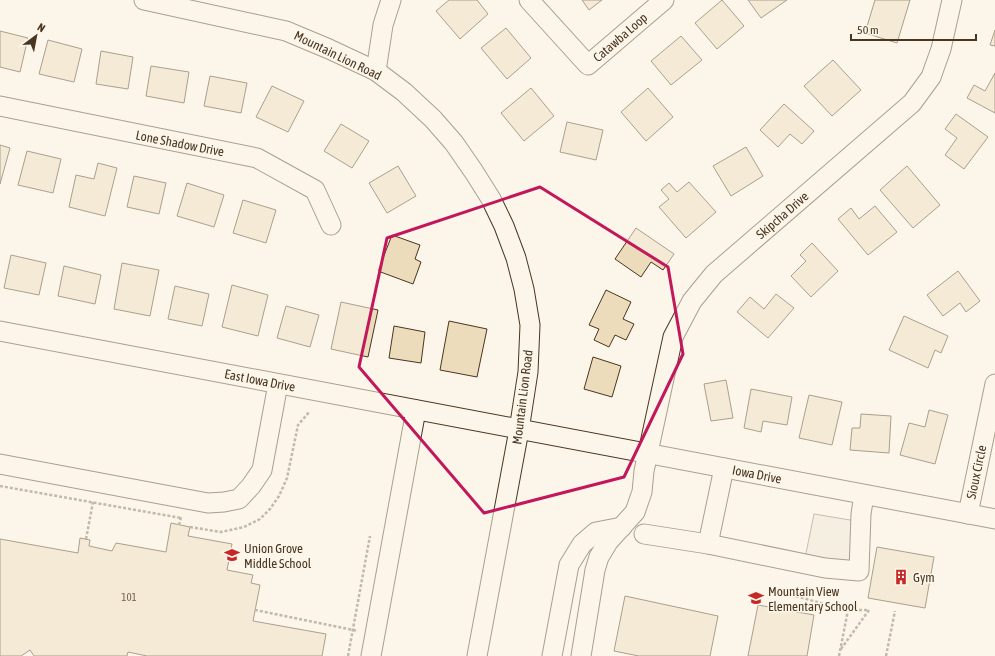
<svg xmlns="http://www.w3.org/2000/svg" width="995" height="656" font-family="'Asap Condensed',sans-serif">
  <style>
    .green { fill: #ede6d9; stroke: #887966 }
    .building { fill: #ecdcbc; stroke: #4a3520 }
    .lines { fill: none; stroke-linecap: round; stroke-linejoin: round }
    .minor-casing { stroke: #4a3520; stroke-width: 21 }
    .path { stroke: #7f6f5c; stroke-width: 2.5; stroke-dasharray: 3 2; stroke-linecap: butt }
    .minor { stroke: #fbf6e9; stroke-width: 19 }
    .marked { fill: none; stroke: #c2185b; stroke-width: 3; stroke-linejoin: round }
    .labels { text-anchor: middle; stroke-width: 3; stroke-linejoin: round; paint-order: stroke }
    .number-label { font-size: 11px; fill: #725f47 }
    .street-label { font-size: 13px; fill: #4a3520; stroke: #fbf6e9 }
    .poi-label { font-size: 13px; fill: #4a3520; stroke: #fbf6e9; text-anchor: start }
  </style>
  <rect width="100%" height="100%" fill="#fbf6e9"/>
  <path class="green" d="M814 514 862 522 853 558 844 567 804 563Z"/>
  <g class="building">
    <path d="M449 0H477L488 14 460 39 436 11Z"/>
    <path d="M582 0H602L589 10Z"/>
    <path d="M722 0 744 26 717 49 695 23Z"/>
    <path d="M748 0H787L761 18Z"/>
    <path d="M875 0H910L897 43 865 33Z"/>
    <path d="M506 28 531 58 507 79 481 48Z"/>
    <path d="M995 30V46L990 45Z"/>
    <path d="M0 31 28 38 20 72 0 67Z"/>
    <path d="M681 36 702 60 671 85 651 61Z"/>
    <path d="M48 40 82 49 74 82 39 74Z"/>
    <path d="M101 51 133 57 128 89 96 84Z"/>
    <path d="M833 60 861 90 832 116 804 86Z"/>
    <path d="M151 66 189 72 184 103 146 96Z"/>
    <path d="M995 73V113L967 98 974 85 985 91Z"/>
    <path d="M210 76 247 83 241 113 204 106Z"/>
    <path d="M272 86 304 101 288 132 256 117Z"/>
    <path d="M531 88 554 116 524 141 501 113Z"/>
    <path d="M648 88 673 117 646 141 621 112Z"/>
    <path d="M784 104 814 131 802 144 790 134 778 147 760 130Z"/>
    <path d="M956 114 988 137 964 169 945 155 957 138 945 129Z"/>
    <path d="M567 122 603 130 596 160 560 152Z"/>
    <path d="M341 124 369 141 352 168 324 151Z"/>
    <path d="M0 145 10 148 0 184Z"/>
    <path d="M746 147 763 176 731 196 713 166Z"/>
    <path d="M27 151 61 159 53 193 18 185Z"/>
    <path d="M98 163 117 168 105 216 69 207 76 175 94 179Z"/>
    <path d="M398 166 416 196 387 213 369 183Z"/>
    <path d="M907 166 940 205 913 228 880 190Z"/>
    <path d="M134 176 166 183 159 214 127 207Z"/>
    <path d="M689 182 716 212 686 238 659 207 669 199 661 190 669 183 677 192Z"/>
    <path d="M187 183 224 195 214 227 177 216Z"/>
    <path d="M243 200 276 210 266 243 233 233Z"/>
    <path d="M875 206 897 232 868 255 838 219 851 208 859 219Z"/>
    <path d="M636 228 674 254 663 270 651 262 641 277 615 259Z"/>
    <path d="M392 235 420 245 415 259 421 262 413 284 378 271Z"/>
    <path d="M812 243 838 271 811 297 791 276 806 261 800 255Z"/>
    <path d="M11 255 46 263 39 295 4 288Z"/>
    <path d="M122 263 159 270 150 316 114 309Z"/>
    <path d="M64 266 101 275 95 304 58 296Z"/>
    <path d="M958 271 980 301 966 312 960 303 943 316 927 295Z"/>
    <path d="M232 285 268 295 258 336 222 327Z"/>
    <path d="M175 286 209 294 202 326 168 319Z"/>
    <path d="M606 290 631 302 623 319 634 324 626 340 615 335 609 347 594 340 599 329 589 325Z"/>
    <path d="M776 294 794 308 768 338 737 312 750 297 764 309Z"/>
    <path d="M341 302 378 310 368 357 331 349Z"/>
    <path d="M286 306 319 315 310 347 277 338Z"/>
    <path d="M904 316 948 336 941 353 935 350 928 368 889 350Z"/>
    <path d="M449 321 487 329 477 377 440 370Z"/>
    <path d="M394 326 425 332 421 363 389 358Z"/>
    <path d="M593 357 621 366 612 397 584 389Z"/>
    <path d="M726 380 733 418 711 421 704 384Z"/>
    <path d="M751 389 792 397 787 425 763 421 761 432 744 428Z"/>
    <path d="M809 395 842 402 832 445 799 438Z"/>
    <path d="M929 410 948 415 935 464 900 455 909 423 925 427Z"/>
    <path d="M861 414 891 416 889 453 850 450 852 428H860Z"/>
    <path d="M171 523 190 527 188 536 232 544 227 570 253 575 251 583 260 585 253 621 326 634 322 656H147L128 652 127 656H34L30 650 21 656H0V539L78 553 80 538 90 540 89 546 112 551 116 543 166 552Z"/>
    <path d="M877 547 934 557 925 608 868 598Z"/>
    <path d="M625 596 718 616 710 656H639L614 651Z"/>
    <path d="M758 605 814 615 807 656H748Z"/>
  </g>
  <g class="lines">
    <g class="minor-casing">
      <g id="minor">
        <path d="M144 0 286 31 329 49 376 71 404 92 433 119 454 143 474 172 491 199 504 226 516 258 524 289 530 325 528 372 519 430 477 656"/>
        <path d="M529 0 588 65 664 0"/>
        <path d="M376 71 383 25 391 0"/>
        <path d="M0 106 257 158 315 190 331 225"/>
        <path d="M0 331 995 519"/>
        <path d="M0 464 208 503 224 502 239 499 251 486 262 470 278 384"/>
        <path d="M968 514 995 384"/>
        <path d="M644 534 708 544 825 568 859 571 861 514 864 495"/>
        <path d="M708 544 724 468"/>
        <path d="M371 656 416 410"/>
        <path d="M552 656 569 565 582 544 596 532 622 527"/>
        <path d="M581 656 595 570 599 557 608 542 635 512 642 492 644 471 673 337 692 301 714 274 912 103 931 77 941 49 952 0"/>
      </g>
    </g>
    <g class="path">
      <path d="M0 486 181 518"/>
      <path d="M179 525 181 517"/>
      <path d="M190 527 221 532 244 527 260 519 270 509 279 496 287 478 298 425 310 411"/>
      <path d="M86 539 93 502"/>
      <path d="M791 595 848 610H869"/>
      <path d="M255 610 358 631"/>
      <path d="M841 649 869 610"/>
      <path d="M348 656 370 536"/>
      <path d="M839 656 848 610"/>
      <path d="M886 656 895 611"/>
    </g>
    <use href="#minor" class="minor"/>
  </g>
  <path d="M0 0H995V656H0ZM540 187 668 267 683 354 624 477 484 513 359 367 387 238Z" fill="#fbf6e9" fill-opacity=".55" fill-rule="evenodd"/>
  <path class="marked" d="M540 187 668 267 683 354 624 477 484 513 359 367 387 238Z"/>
  <defs>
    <g id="school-bare" transform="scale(1.2)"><path d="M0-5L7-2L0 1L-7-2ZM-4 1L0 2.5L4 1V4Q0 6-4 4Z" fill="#c62828" stroke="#fbf6e9" stroke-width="2.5" paint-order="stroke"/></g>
    <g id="building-bare" transform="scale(1.2)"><path d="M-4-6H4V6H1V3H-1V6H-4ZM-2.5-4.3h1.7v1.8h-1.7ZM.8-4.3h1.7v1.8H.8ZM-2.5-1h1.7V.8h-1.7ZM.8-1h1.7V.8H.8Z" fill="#c62828" stroke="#fbf6e9" stroke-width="2.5" paint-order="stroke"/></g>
  </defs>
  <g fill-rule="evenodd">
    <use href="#school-bare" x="232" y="555"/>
    <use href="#building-bare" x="901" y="577"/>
    <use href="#school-bare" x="756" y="598"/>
  </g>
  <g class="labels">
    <g class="number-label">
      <text x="129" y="601">101</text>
    </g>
    <g class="street-label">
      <text transform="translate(620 37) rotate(-41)" y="5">Catawba Loop</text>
      <text transform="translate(338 55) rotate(26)" y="5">Mountain Lion Road</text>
      <text transform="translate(180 143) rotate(11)" y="5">Lone Shadow Drive</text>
      <text transform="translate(782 215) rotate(-41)" y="5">Skipcha Drive</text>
      <text transform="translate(260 380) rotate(11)" y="5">East Iowa Drive</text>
      <text transform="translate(522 397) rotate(-83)" y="5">Mountain Lion Road</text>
      <text transform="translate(976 472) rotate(-78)" y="5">Sioux Circle</text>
      <text transform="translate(757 474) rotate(11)" y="5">Iowa Drive</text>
    </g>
    <g class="poi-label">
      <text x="244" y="553">Union Grove<tspan x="244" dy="15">Middle School</tspan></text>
      <text x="913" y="582">Gym</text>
      <text x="768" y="596">Mountain View<tspan x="768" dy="15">Elementary School</tspan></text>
    </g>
  </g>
  <g transform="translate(36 36) rotate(32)" stroke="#fbf6e9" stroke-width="3" paint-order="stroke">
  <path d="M0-3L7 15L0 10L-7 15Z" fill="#4a3520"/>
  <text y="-6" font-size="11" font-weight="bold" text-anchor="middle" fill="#4a3520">N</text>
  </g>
  <path d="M851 34v6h125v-6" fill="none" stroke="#4a3520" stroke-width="2"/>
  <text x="857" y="34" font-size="12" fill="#4a3520" stroke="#fbf6e9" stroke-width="3" paint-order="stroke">50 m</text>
</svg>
